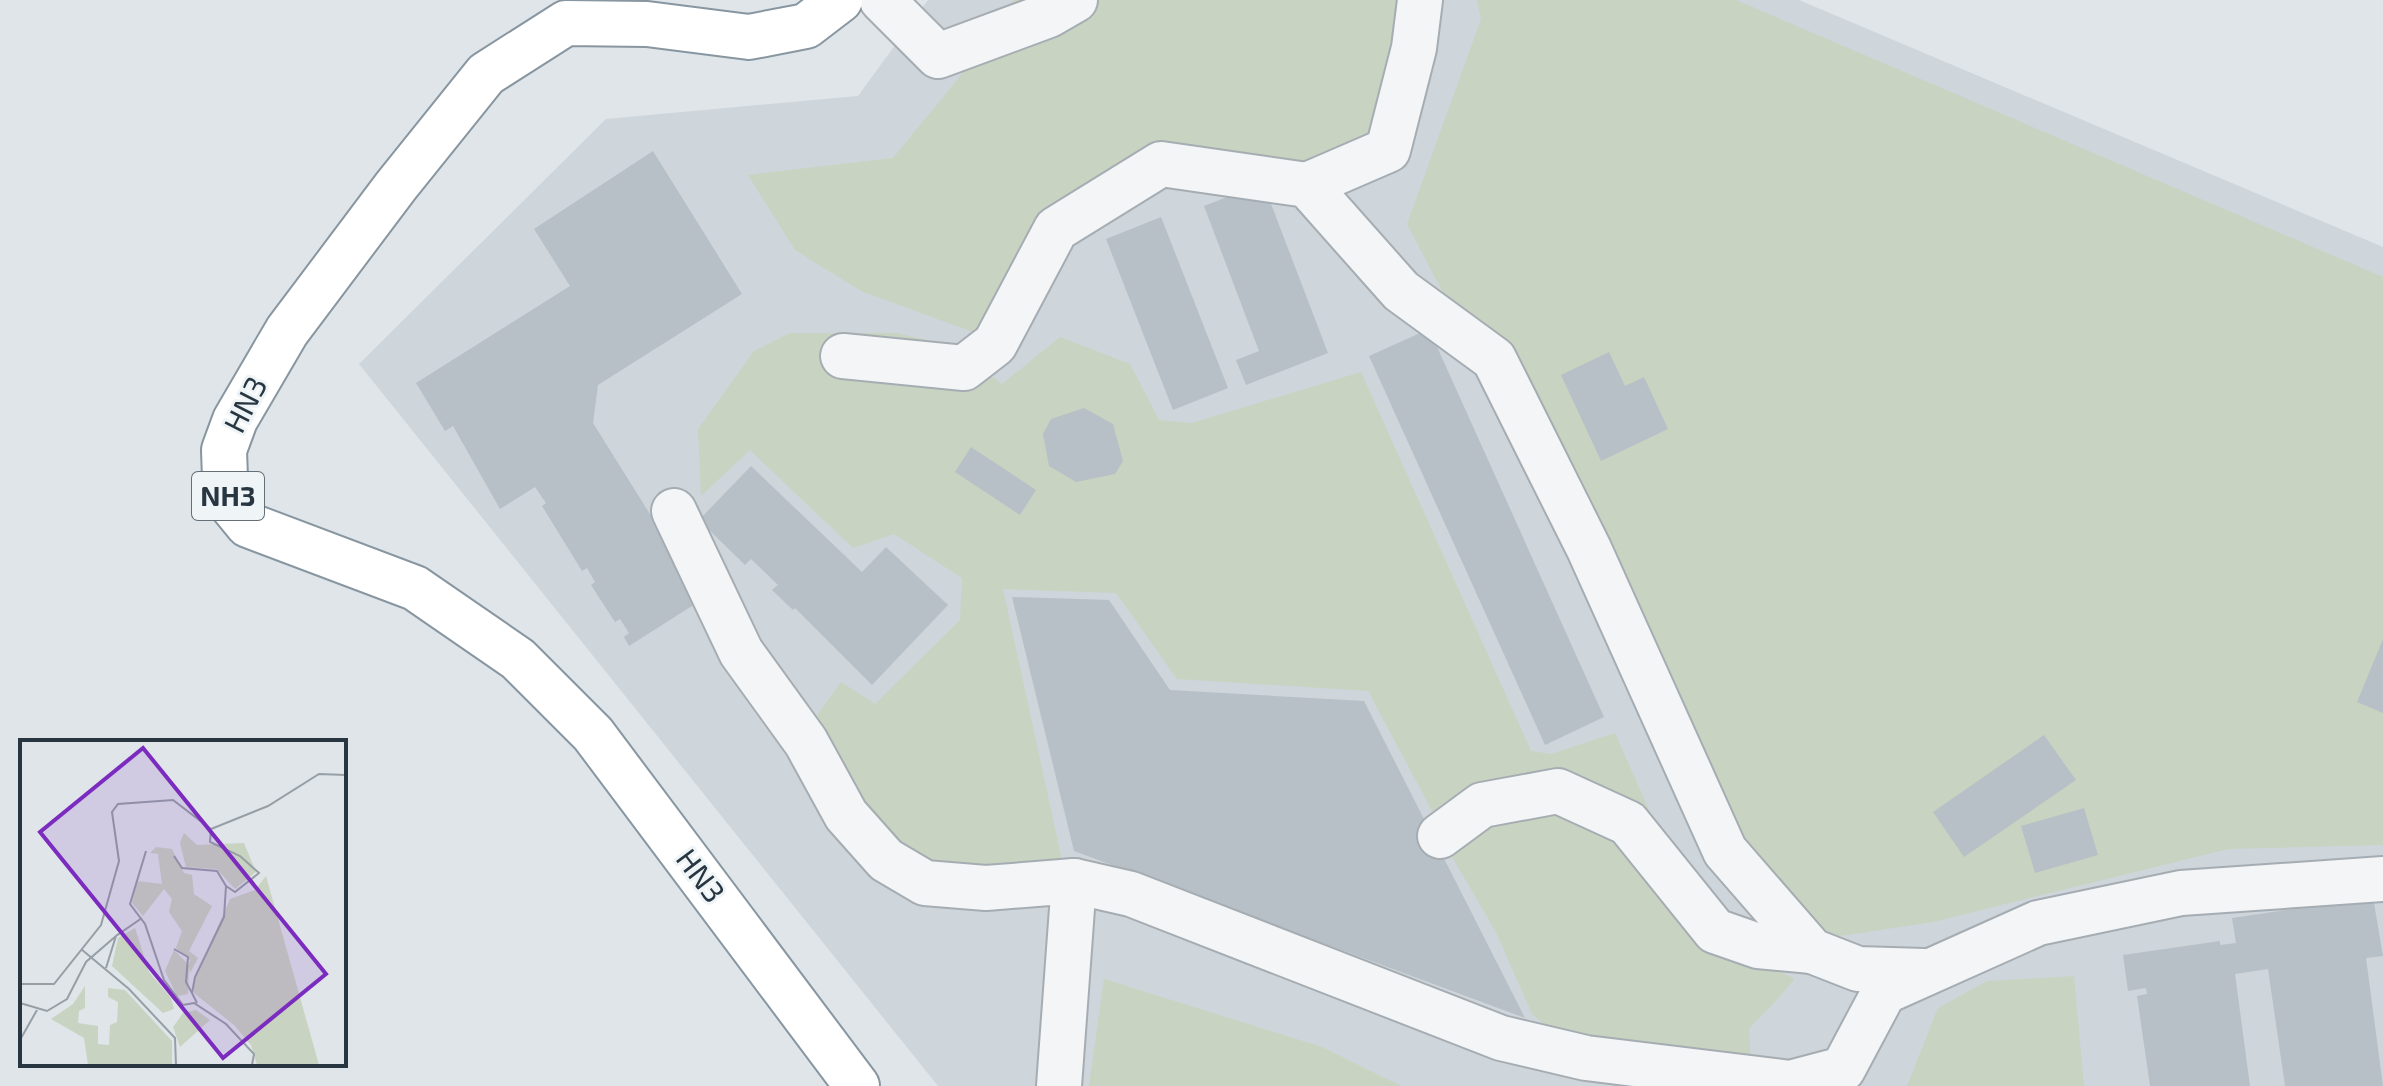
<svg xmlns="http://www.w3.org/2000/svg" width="2383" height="1086" font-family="'Exo 2',sans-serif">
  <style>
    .built { fill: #ced5db }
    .green { fill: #c9d3c1 }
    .building { fill: #b7c0c6 }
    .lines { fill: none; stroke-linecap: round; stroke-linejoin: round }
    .street-casing { stroke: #a5adb3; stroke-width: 48 }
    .highway-casing { stroke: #8796a0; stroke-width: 48 }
    .street { stroke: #f3f5f7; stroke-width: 44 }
    .highway { stroke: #fff; stroke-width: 44 }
    .labels { text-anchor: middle; stroke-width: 6; stroke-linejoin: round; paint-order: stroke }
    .shield { fill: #eff4f7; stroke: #646f78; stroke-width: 2 }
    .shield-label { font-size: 28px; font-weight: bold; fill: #283641 }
    .street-label { font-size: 30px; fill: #283641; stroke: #eff4f7 }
    .inset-road { fill: none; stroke: #969fa6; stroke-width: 2 }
    .view { fill: #7b2cbf; fill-opacity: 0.15; stroke: #7b2cbf; stroke-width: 4 }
    .inset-edge { fill: none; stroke: #283641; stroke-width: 4 }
  </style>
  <rect width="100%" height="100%" fill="#e0e5e9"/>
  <path class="built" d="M928 0H1799L2383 247V1086H938L359 364 606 119 858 96Z"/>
  <g class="green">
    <path d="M1014 0H1400L1401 6 1374 139 1312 162 1151 147 978 334 861 291 795 250 748 175 893 158 957 80Z"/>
    <path d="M1477 0H1736L2383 277V845L2228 849 1933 922 1820 939 1746 883 1621 633 1407 224 1481 19Z"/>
    <path d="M790 333H897L948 345 1002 384 1060 337 1130 364 1159 420 1192 423 1361 372 1531 751 1551 754 1615 733 1671 860 1593 795 1437 820 1368 691 1177 679 1116 593 1003 589 1063 865 932 867 858 812 814 720 841 682 875 704 960 620 962 578 894 534 853 548 750 450 701 496 698 429 754 351Z"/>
    <path d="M1559 801 1621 828 1716 945 1794 978C1792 986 1758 1018 1749 1029L1751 1064 1559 1036 1532 1014 1496 932 1445 845 1487 814Z"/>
    <path d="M2074 976 2084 1086H1907L1938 1008 1987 981Z"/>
    <path d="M1104 979 1322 1047 1401 1086H1089Z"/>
  </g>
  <g class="building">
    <path d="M653 151 742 294 598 385 593 423 703 599 629 646 624 637 629 633 620 619 615 622 591 585 595 582 587 568 582 571 542 506 546 503 535 487 500 509 453 426 445 431 416 383 570 286 534 229Z"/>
    <path d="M1263 183 1328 353 1246 385 1236 360 1259 351 1204 206Z"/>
    <path d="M1161 217 1228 388 1173 410 1106 239Z"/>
    <path d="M1429 329 1604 717 1545 745 1369 356Z"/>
    <path d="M1609 352 1625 386 1644 377 1668 429 1601 461 1561 375Z"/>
    <path d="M1084 408 1113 424 1123 461 1115 474 1076 482 1049 466 1043 434 1051 419Z"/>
    <path d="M971 447 1036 490 1020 515 955 472Z"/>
    <path d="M751 466 862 572 886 547 948 605 872 685 795 608 793 610 772 590 778 585 751 559 745 565 699 520Z"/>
    <path d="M1012 597 1109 600 1170 690 1364 701 1525 1018 1074 851Z"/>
    <path d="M2383 639V713L2357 702Z"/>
    <path d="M2044 735 2076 780 1964 857 1933 812Z"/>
    <path d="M2084 808 2098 855 2035 873 2021 826Z"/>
    <path d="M2373 897 2383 956 2366 958 2383 1086H2285L2268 969 2235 974 2250 1086H2150L2137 996 2147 994 2146 988 2128 991 2123 955 2220 941V945L2236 943 2232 918Z"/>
  </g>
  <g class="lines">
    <g class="street-casing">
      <g id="street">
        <path d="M882 0 938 56 1049 15 1075 0"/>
        <path d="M1307 185 1388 150 1414 48 1420 0"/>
        <path d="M843 356 964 368 995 344 1056 229 1161 164 1307 185 1401 291 1494 359 1589 549 1725 851 1812 951 1858 969 1924 971"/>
        <path d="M674 511 741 652 806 742 846 815 886 860 925 883 986 888 1074 881 1131 894 1501 1038 1586 1058 1790 1083 1843 1069 1884 992 2038 923 2181 893 2383 879"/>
        <path d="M1440 836 1482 805 1558 791 1628 823 1715 931 1758 946 1812 951"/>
        <path d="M1059 1086 1074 881"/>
      </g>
    </g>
    <g class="highway-casing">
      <path id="highway" d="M840 0 806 26 749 37 647 24 566 23 486 74 396 186 287 331 235 420 224 450 225 478 230 503 248 525 415 588 518 659 593 734 857 1086"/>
    </g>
    <use href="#street" class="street"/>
    <use href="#highway" class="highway"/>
  </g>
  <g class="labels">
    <rect class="shield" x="192" y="472" width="72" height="48" rx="6"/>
    <g class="shield-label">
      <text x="228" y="506">NH3</text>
    </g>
    <g class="street-label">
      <text transform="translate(246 405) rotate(-63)" y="10">HN3</text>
      <text transform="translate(700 876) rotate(53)" y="10">HN3</text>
    </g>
  </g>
  <g transform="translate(20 740)">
    <rect width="326" height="326" fill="#e0e5e9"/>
    <path d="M164 93 177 105 224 103 236 132 215 149 197 129 166 127 160 103ZM136 107 152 109 164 133 172 135 174 154 192 166 169 211 178 218 170 233 169 227 168 254 157 256 145 231 154 210 169 225 170 220 156 208 162 191 149 172 152 159 144 149 123 176 112 163 117 141 142 144 138 114 130 113ZM246 136 299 325H237L231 305 214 285 174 253 173 242 210 159 235 150ZM115 188 129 232 151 258 154 269 143 273 92 226 98 198ZM65 246V268L59 271 58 283 78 286V304L89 305 90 285 97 282 98 262 88 257V248L105 250 152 301V325H68L64 298 31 279 53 264ZM176 270 190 280 160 307 153 287 163 273Z" fill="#c9d3c1"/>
    <path class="inset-road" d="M191 89 190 102 220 116 239 133 215 152 206 146M126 111 110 164 125 184 144 240 163 265 174 263 206 284 234 314 232 325M154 116 162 128 197 131 206 146 204 177 175 237 172 253 177 263M61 209 109 249 155 298 156 325M154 209 168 217 166 242 172 253M86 228 96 196 122 178M0 244H34L81 185 99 121 92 72 98 64 153 60 191 89 248 66 299 34 326 35M0 263 27 271 47 259 66 222 96 196M0 300 17 270"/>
    <path class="view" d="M123 8 306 234 203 318 20 92Z"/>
    <rect width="326" height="326" class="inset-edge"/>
  </g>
</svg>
